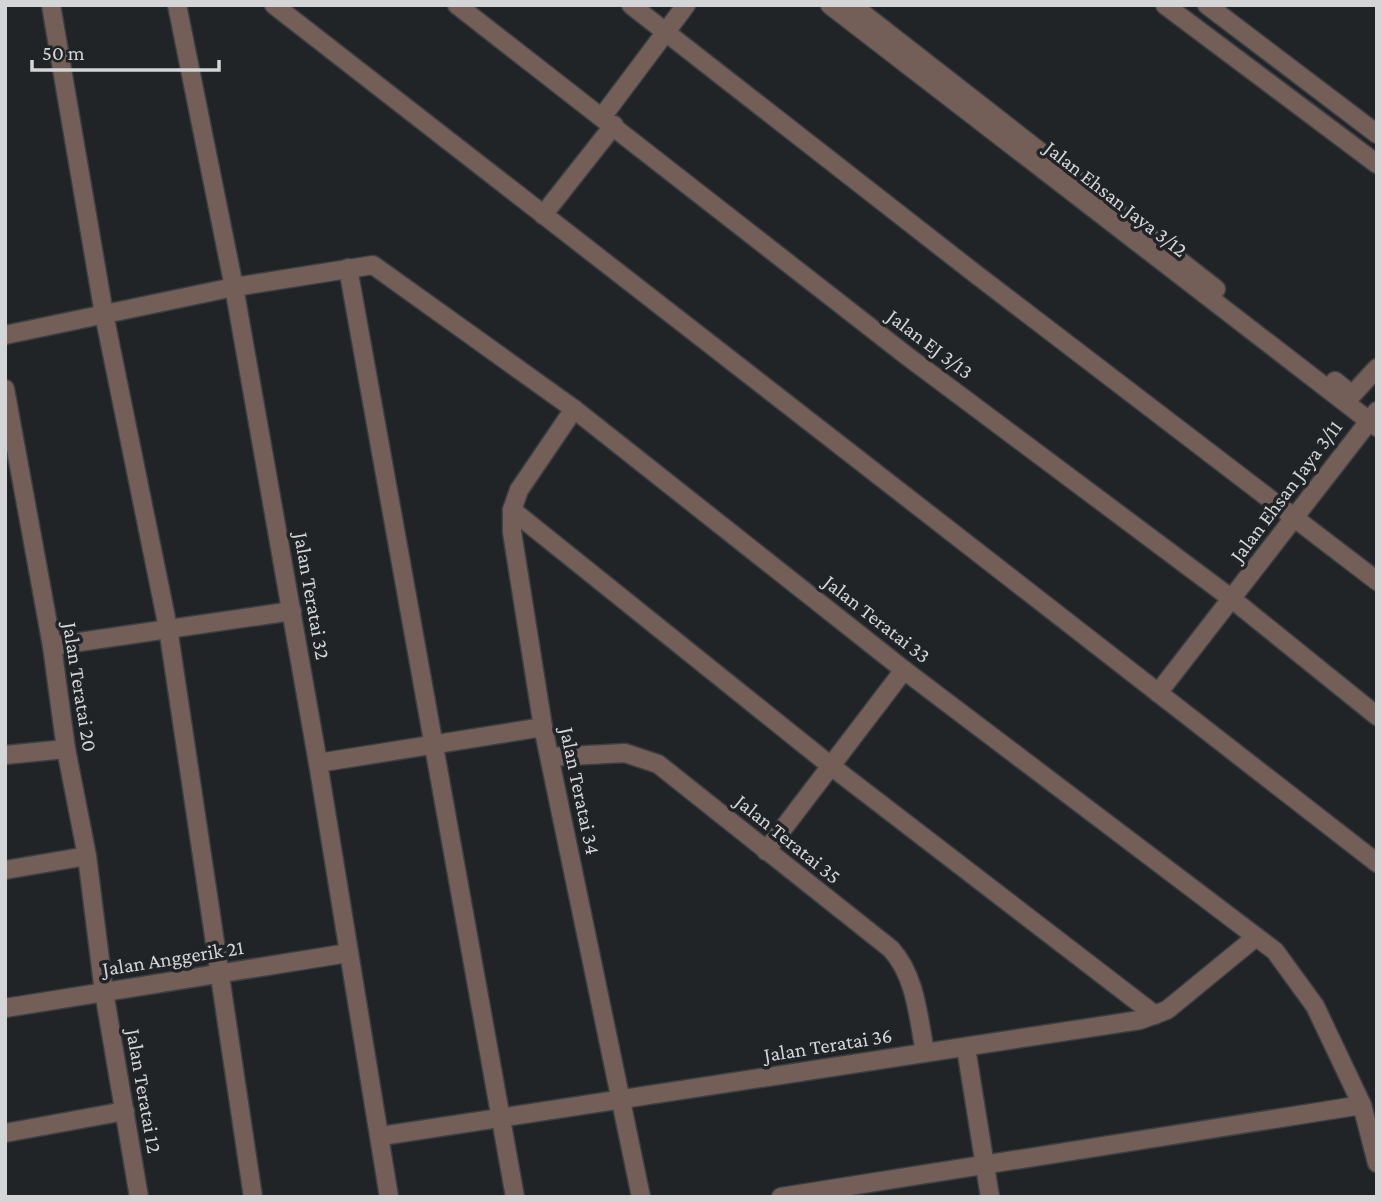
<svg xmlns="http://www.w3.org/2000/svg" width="1382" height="1202" font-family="'Crimson Pro',serif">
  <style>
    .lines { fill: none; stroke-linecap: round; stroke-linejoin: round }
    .minor-casing { stroke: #3d4043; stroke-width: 21 }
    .minor { stroke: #735f58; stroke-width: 18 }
    .labels { text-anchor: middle; stroke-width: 7; stroke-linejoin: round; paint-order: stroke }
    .street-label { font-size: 21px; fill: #d3d5d7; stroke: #202427 }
  </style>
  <rect width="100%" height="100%" fill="#202427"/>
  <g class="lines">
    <g class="minor-casing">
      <g id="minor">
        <path d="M51 5 104 314 168 628 253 1197"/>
        <path d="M177 5 234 287 318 763 389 1197"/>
        <path d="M274 5 1377 863"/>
        <path d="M457 5 907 356 1232 599 1377 716"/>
        <path d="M631 5 973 272 1377 581"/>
        <path d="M830 5 1377 427"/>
        <path d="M852 5 1216 289"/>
        <path d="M1165 5 1377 164"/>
        <path d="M1207 5 1377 134"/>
        <path d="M602 117 686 5"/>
        <path d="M543 215 614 125"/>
        <path d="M348 268 515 1197"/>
        <path d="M5 335 234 287 373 265 574 409 904 670 1275 951 1315 1006 1362 1105 1377 1163"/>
        <path d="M1335 381 1352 395 1377 368"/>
        <path d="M5 389 52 646 66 749 87 856 104 992 139 1197"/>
        <path d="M574 409 519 490 512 510V532L543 727 641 1197"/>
        <path d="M512 510 831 766 1155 1015"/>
        <path d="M52 646 292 611"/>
        <path d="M1158 693 1377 411"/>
        <path d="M5 755 66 749"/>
        <path d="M550 757 625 753 658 764 891 949C916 977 918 1016 925 1052"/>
        <path d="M318 763 543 727"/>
        <path d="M766 851 904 670"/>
        <path d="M5 870 87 856"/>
        <path d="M5 1008 348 953"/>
        <path d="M966 1048 990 1197"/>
        <path d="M5 1133 125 1111"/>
        <path d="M381 1136 1140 1020 1167 1010 1256 937"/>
        <path d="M781 1197 1362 1105"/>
      </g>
    </g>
    <use href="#minor" class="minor"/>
  </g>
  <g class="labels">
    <g class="street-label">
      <text transform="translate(1116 199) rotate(38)" y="7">Jalan Ehsan Jaya 3/12</text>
      <text transform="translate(930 344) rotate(37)" y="7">Jalan EJ 3/13</text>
      <text transform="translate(1286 491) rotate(-53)" y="7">Jalan Ehsan Jaya 3/11</text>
      <text transform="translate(312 596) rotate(80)" y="7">Jalan Teratai 32</text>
      <text transform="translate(877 619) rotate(38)" y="7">Jalan Teratai 33</text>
      <text transform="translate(80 687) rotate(81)" y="7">Jalan Teratai 20</text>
      <text transform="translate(580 791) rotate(78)" y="7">Jalan Teratai 34</text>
      <text transform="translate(788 839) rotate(39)" y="7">Jalan Teratai 35</text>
      <text transform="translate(173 958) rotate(-9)" y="7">Jalan Anggerik 21</text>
      <text transform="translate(828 1045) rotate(-9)" y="7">Jalan Teratai 36</text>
      <text transform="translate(144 1091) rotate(80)" y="7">Jalan Teratai 12</text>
    </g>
  </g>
  <rect width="1382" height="1202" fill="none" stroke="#d3d5d7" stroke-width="14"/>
  <path d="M32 60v10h187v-10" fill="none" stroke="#d3d5d7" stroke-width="3.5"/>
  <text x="42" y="60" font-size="21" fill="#d3d5d7" stroke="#202427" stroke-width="5" paint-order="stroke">50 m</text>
</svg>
